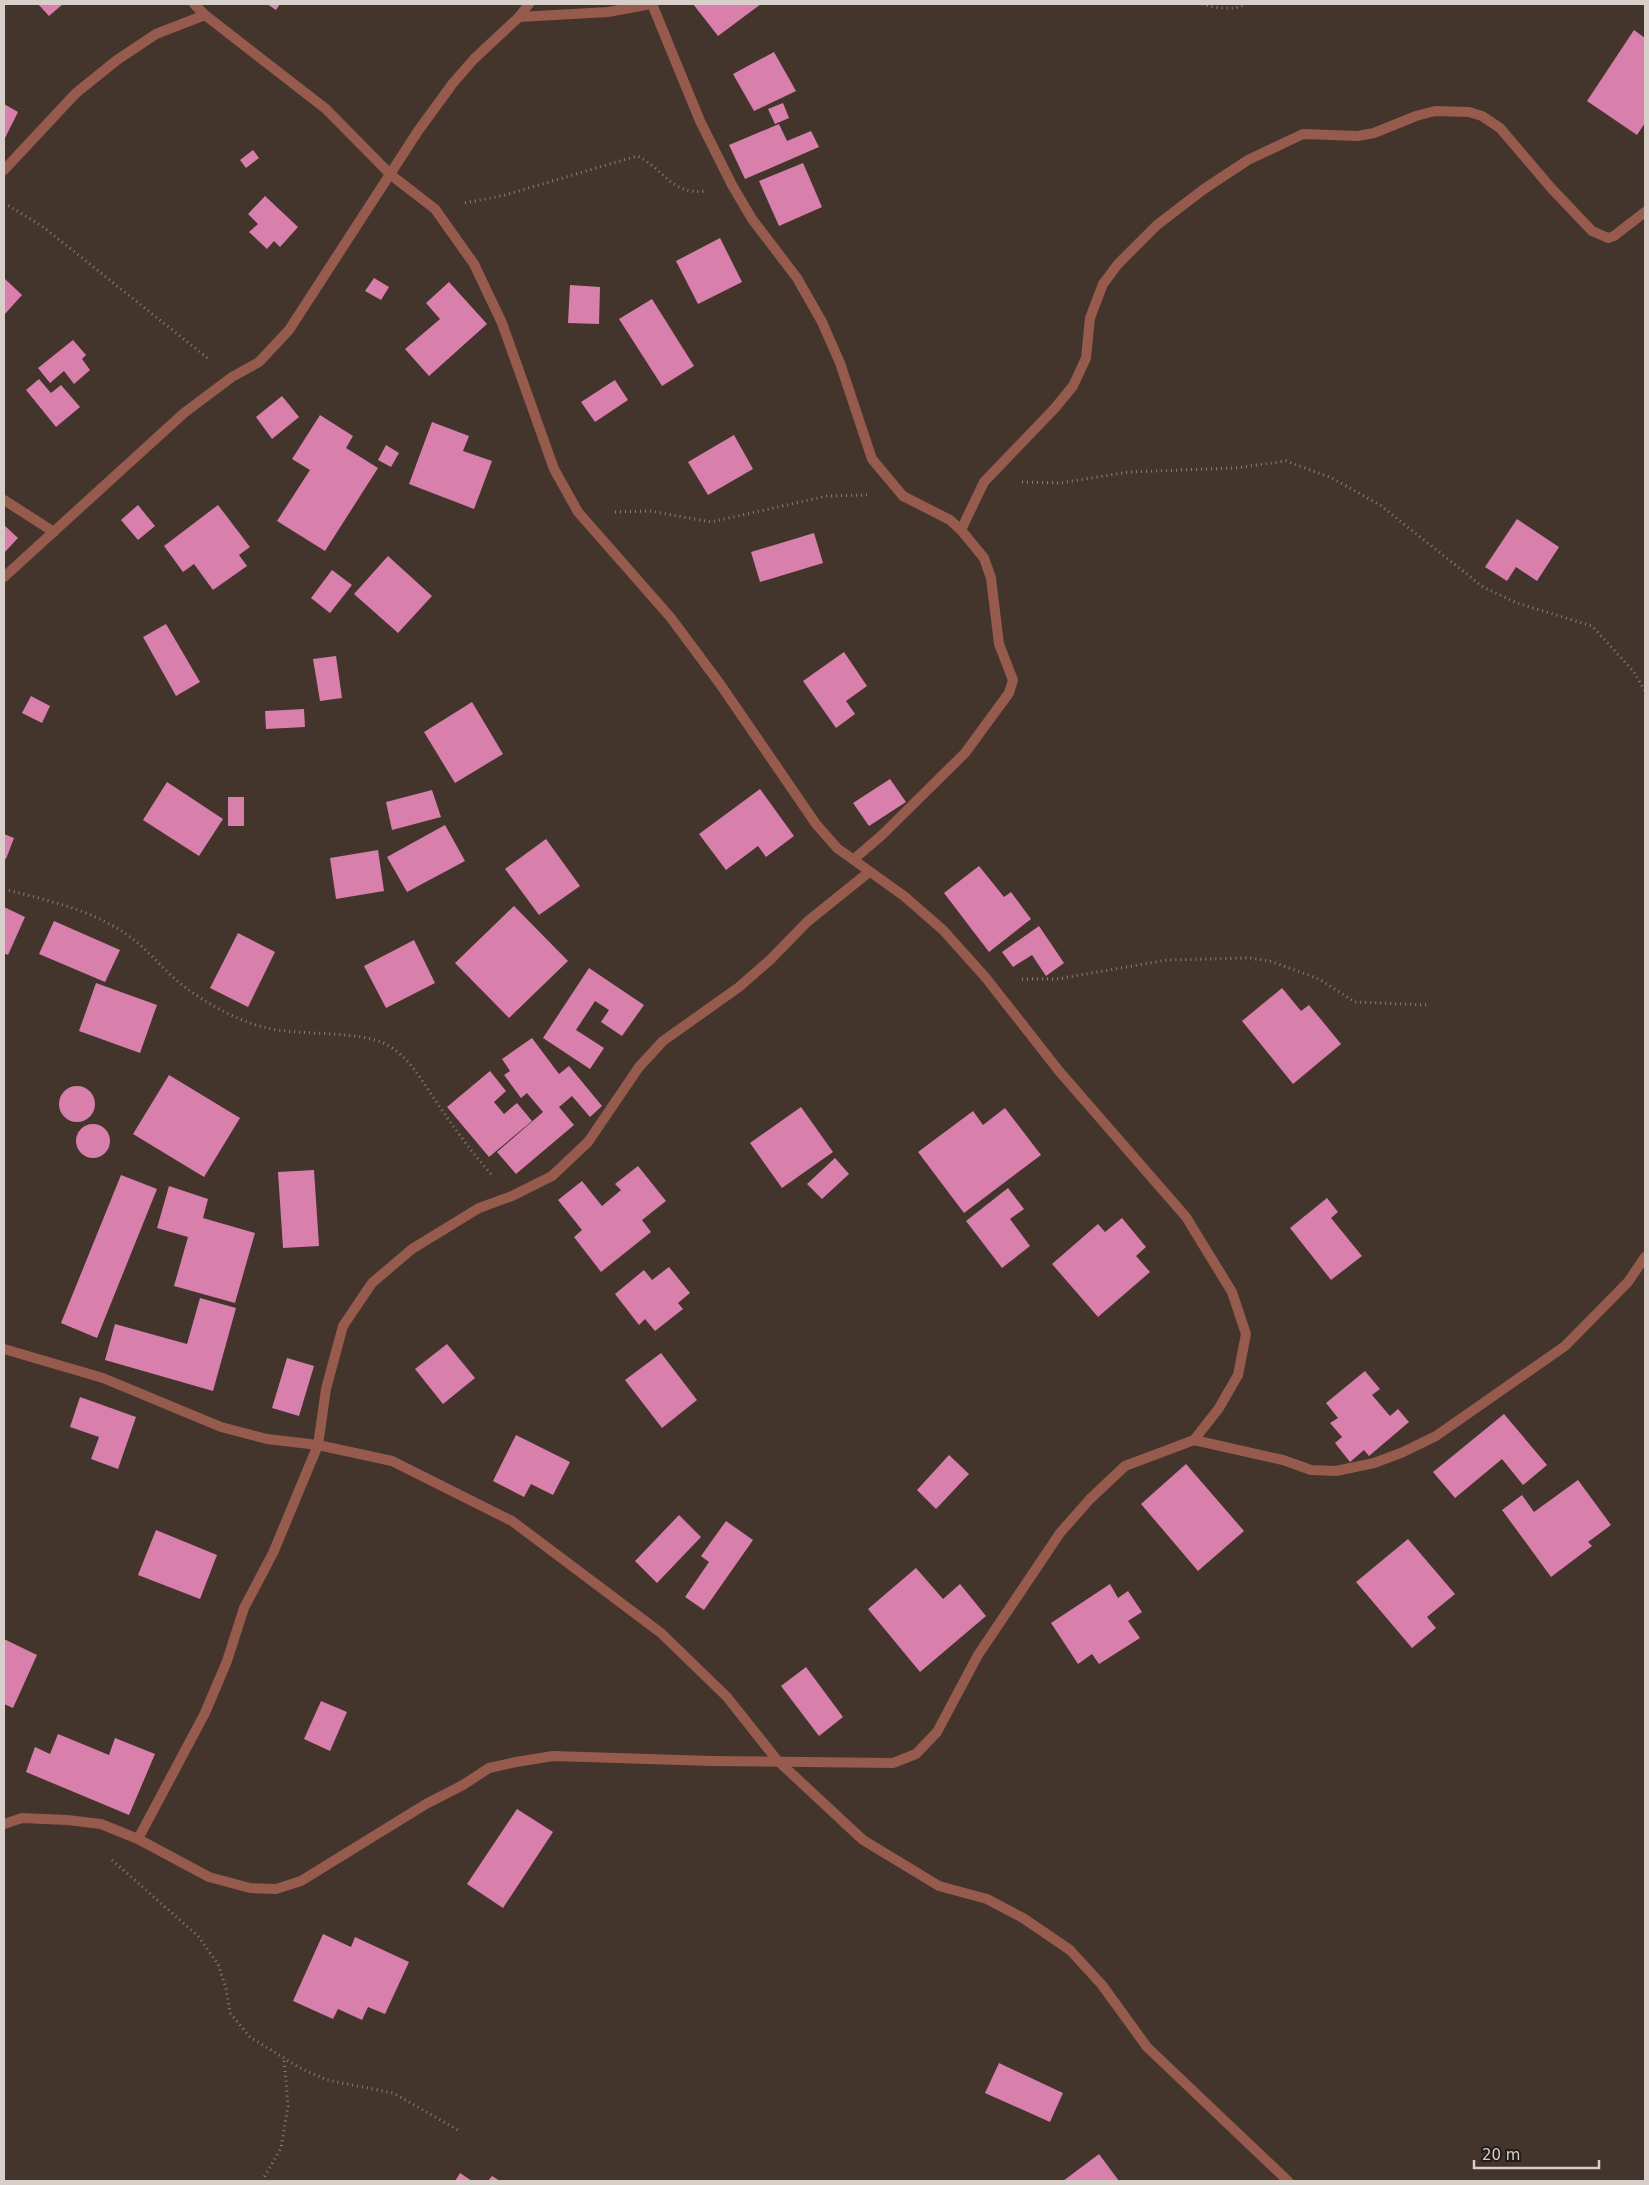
<svg xmlns="http://www.w3.org/2000/svg" width="1649" height="2185" font-family="'DejaVu Sans',sans-serif">
  <style>
    .building { fill: #d97fac }
    .lines { fill: none; stroke-linecap: round; stroke-linejoin: round }
    .path { stroke: #8b7f78; stroke-width: 3; stroke-dasharray: 1 4; stroke-linecap: butt }
    .street { stroke: #965b4c; stroke-width: 10 }
  </style>
  <rect width="100%" height="100%" fill="#43342c"/>
  <g class="building">
    <path d="M38 4H63L49 16Z"/>
    <path d="M267 4H280L276 10Z"/>
    <path d="M693 4H761L718 36Z"/>
    <path d="M1634 30 1645 38V123L1637 135 1587 101Z"/>
    <path d="M774 52 796 91 754 111 733 74Z"/>
    <path d="M783 103 789 118 775 124 768 109Z"/>
    <path d="M4 104 18 112 4 140Z"/>
    <path d="M779 124 787 141 811 131 819 147 745 179 729 145Z"/>
    <path d="M253 150 259 158 246 168 240 160Z"/>
    <path d="M803 163 822 207 779 226 759 181Z"/>
    <path d="M265 196 298 227 280 247 274 241 267 249 249 232 258 224 248 214Z"/>
    <path d="M720 238 742 282 698 304 676 261Z"/>
    <path d="M4 278 22 295 4 315Z"/>
    <path d="M374 278 389 287 381 300 365 291Z"/>
    <path d="M449 282 487 324 429 376 405 349 440 319 426 303Z"/>
    <path d="M570 285 600 287 599 324 568 323Z"/>
    <path d="M652 299 694 366 662 386 619 319Z"/>
    <path d="M73 340 86 355 82 359 90 370 74 384 64 371 50 383 38 368Z"/>
    <path d="M39 379 51 393 61 385 80 407 56 427 26 390Z"/>
    <path d="M615 380 628 400 595 422 581 402Z"/>
    <path d="M282 396 299 417 272 439 256 417Z"/>
    <path d="M320 415 353 436 346 448 378 468 325 551 277 521 310 470 292 459Z"/>
    <path d="M432 422 469 436 463 451 492 461 474 509 409 484Z"/>
    <path d="M734 435 753 469 708 495 688 462Z"/>
    <path d="M386 445 399 453 391 467 378 460Z"/>
    <path d="M138 505 155 526 138 540 121 520Z"/>
    <path d="M218 505 250 547 239 555 247 566 213 590 194 564 183 572 164 546Z"/>
    <path d="M1517 519 1559 547 1537 581 1516 567 1507 581 1485 567Z"/>
    <path d="M4 525 18 538 4 553Z"/>
    <path d="M814 533 823 563 760 582 751 552Z"/>
    <path d="M388 556 432 596 398 633 354 594Z"/>
    <path d="M332 570 352 585 330 613 311 598Z"/>
    <path d="M166 624 200 682 176 696 143 637Z"/>
    <path d="M844 652 867 686 846 701 855 714 836 728 803 681Z"/>
    <path d="M336 656 342 698 320 701 313 659Z"/>
    <path d="M31 696 50 706 42 723 22 713Z"/>
    <path d="M472 702 503 754 455 783 424 732Z"/>
    <path d="M304 709 305 727 266 729 265 711Z"/>
    <path d="M890 779 906 802 869 826 853 803Z"/>
    <path d="M167 782 223 819 199 856 143 820Z"/>
    <path d="M760 789 794 836 766 857 758 846 726 870 699 834Z"/>
    <path d="M432 790 441 817 392 830 386 802Z"/>
    <rect x="228" y="797" width="16" height="29"/>
    <path d="M445 825 465 861 407 892 387 857Z"/>
    <path d="M4 834 14 838 6 859 4 858Z"/>
    <path d="M546 839 580 886 539 915 505 869Z"/>
    <path d="M378 850 384 891 336 899 330 858Z"/>
    <path d="M979 866 1004 897 1011 892 1031 919 989 952 944 893Z"/>
    <path d="M514 906 568 961 509 1018 455 963Z"/>
    <path d="M4 907 25 917 8 955 4 953Z"/>
    <path d="M54 921 120 950 105 982 39 954Z"/>
    <path d="M1039 926 1064 963 1046 976 1032 955 1013 967 1002 952Z"/>
    <path d="M238 933 275 952 248 1007 210 988Z"/>
    <path d="M414 940 435 983 386 1008 364 966Z"/>
    <path d="M589 968 644 1005 622 1036 601 1022 609 1010 595 1001 576 1030 604 1048 590 1069 543 1038Z"/>
    <path d="M96 983 157 1005 140 1053 79 1031Z"/>
    <path d="M1282 988 1301 1011 1309 1005 1341 1044 1293 1084 1242 1021Z"/>
    <path d="M532 1038 559 1074 569 1066 602 1106 590 1117 572 1096 559 1107 574 1125 516 1174 497 1152 543 1112 527 1093 521 1098 504 1075 510 1071 502 1059Z"/>
    <path d="M490 1071 506 1091 494 1102 504 1114 517 1103 532 1121 489 1157 447 1107Z"/>
    <path d="M169 1075 240 1118 204 1177 133 1134Z"/>
    <circle cx="77" cy="1104" r="18"/>
    <path d="M801 1107 833 1152 782 1188 750 1143Z"/>
    <path d="M1005 1108 1041 1155 964 1213 918 1152 973 1111 983 1125Z"/>
    <circle cx="93" cy="1141" r="17"/>
    <path d="M835 1158 849 1174 822 1199 807 1184Z"/>
    <path d="M638 1166 666 1201 642 1220 651 1232 601 1272 574 1237 582 1230 558 1200 582 1181 602 1206 621 1190 615 1184Z"/>
    <path d="M314 1170 319 1246 283 1248 278 1172Z"/>
    <path d="M121 1175 157 1189 97 1338 61 1323Z"/>
    <path d="M169 1186 208 1199 203 1218 255 1233 235 1303 174 1286 188 1237 157 1228Z"/>
    <path d="M1008 1188 1024 1209 1010 1219 1030 1246 1002 1268 966 1221Z"/>
    <path d="M1327 1198 1338 1212 1331 1218 1362 1256 1331 1280 1290 1228Z"/>
    <path d="M1122 1218 1146 1247 1136 1256 1150 1272 1098 1317 1052 1264 1098 1224 1105 1232Z"/>
    <path d="M669 1267 690 1293 678 1303 683 1309 655 1331 645 1319 639 1325 615 1294 644 1270 652 1280Z"/>
    <path d="M200 1298 236 1308 213 1391 105 1360 115 1324 187 1344Z"/>
    <path d="M447 1344 475 1378 443 1404 415 1369Z"/>
    <path d="M661 1353 697 1400 662 1428 625 1380Z"/>
    <path d="M287 1358 314 1366 299 1416 272 1408Z"/>
    <path d="M1365 1371 1380 1389 1372 1395 1390 1416 1398 1409 1409 1422 1369 1456 1364 1450 1350 1462 1335 1443 1342 1437 1330 1423 1338 1418 1326 1403Z"/>
    <path d="M80 1397 136 1417 118 1469 91 1459 99 1437 70 1427Z"/>
    <path d="M1504 1414 1547 1465 1523 1485 1502 1459 1455 1498 1433 1472Z"/>
    <path d="M516 1435 570 1462 553 1495 531 1484 524 1497 493 1481Z"/>
    <path d="M949 1455 969 1474 936 1509 917 1490Z"/>
    <path d="M1186 1464 1244 1531 1198 1571 1141 1504Z"/>
    <path d="M1578 1480 1611 1525 1588 1542 1592 1546 1551 1577 1502 1510 1522 1495 1534 1512Z"/>
    <path d="M679 1515 701 1537 657 1583 635 1561Z"/>
    <path d="M726 1521 753 1540 704 1610 685 1597 709 1562 701 1556Z"/>
    <path d="M156 1530 217 1555 200 1599 138 1575Z"/>
    <path d="M1408 1539 1455 1594 1427 1617 1436 1628 1412 1648 1356 1582Z"/>
    <path d="M916 1568 943 1599 960 1584 986 1616 920 1672 868 1609Z"/>
    <path d="M1110 1584 1118 1598 1128 1591 1142 1612 1128 1621 1140 1638 1099 1664 1092 1654 1078 1664 1051 1623Z"/>
    <path d="M4 1639 37 1655 13 1708 4 1704Z"/>
    <path d="M806 1667 843 1717 819 1736 781 1686Z"/>
    <path d="M321 1701 347 1712 330 1751 304 1739Z"/>
    <path d="M58 1734 109 1755 115 1738 155 1754 129 1815 26 1772 35 1747 50 1754Z"/>
    <path d="M517 1809 553 1832 503 1908 467 1884Z"/>
    <path d="M323 1934 351 1947 355 1937 409 1962 385 2014 368 2007 362 2020 338 2009 333 2019 293 2001Z"/>
    <path d="M999 2063 1063 2093 1050 2122 985 2093Z"/>
    <path d="M1099 2154 1119 2181H1063Z"/>
    <path d="M460 2173 472 2181H455Z"/>
    <path d="M492 2176 500 2181H488Z"/>
  </g>
  <g class="lines">
    <g class="path">
      <path d="M1202 4C1213 8 1236 11 1245 4"/>
      <path d="M4 203 42 226 210 360"/>
      <path d="M465 203 505 195 637 156C664 168 670 195 705 191"/>
      <path d="M1022 482 1060 483 1129 472 1235 468 1286 461 1332 478 1380 505 1483 587 1517 603 1592 626 1634 672 1645 691"/>
      <path d="M615 512 650 511 711 522 827 496 867 495"/>
      <path d="M4 889C49 901 95 910 133 939 152 954 167 974 186 988 208 1004 236 1020 263 1027 298 1037 362 1029 389 1046 411 1059 421 1080 435 1100 453 1126 471 1152 492 1175"/>
      <path d="M1022 979H1057L1167 960 1250 958 1270 961 1319 979 1355 1002 1429 1005"/>
      <path d="M112 1860 198 1936 218 1964 226 1988 230 2013 250 2037 300 2068 327 2080 393 2093 458 2130"/>
      <path d="M262 2181 281 2148 288 2106 284 2059"/>
    </g>
    <g class="street">
      <path d="M194 4 205 15 326 109 391 175 435 209 474 264 502 323 554 469 578 512 671 618 720 684 816 824 837 848 904 896 943 930 986 978 1059 1071 1186 1217 1232 1292 1246 1334 1238 1375 1219 1408 1194 1440"/>
      <path d="M652 4 700 121 732 185 752 219 797 278 822 322 840 363 872 459 903 496 950 520 961 530 984 558 991 578 999 644 1013 680 1009 693 965 753 882 835 854 859"/>
      <path d="M519 17 608 12 651 4"/>
      <path d="M4 170 76 93 117 60 156 34 205 15"/>
      <path d="M4 500 54 532"/>
      <path d="M961 530 984 482 1055 408 1073 386 1086 358 1090 318 1103 284 1118 264 1157 225 1204 189 1248 160 1303 134 1358 136 1374 133 1416 116 1435 111 1469 112 1482 116 1500 128 1552 189 1592 231 1608 238 1614 236 1645 212"/>
      <path d="M4 577 184 413 232 377 259 362 289 330 418 131 453 83 474 59 519 17 529 4"/>
      <path d="M4 1349 103 1378 221 1427 267 1439 318 1445 392 1461 512 1521 661 1633 727 1697 777 1760 863 1840 939 1886 987 1899 1023 1918 1070 1950 1102 1985 1147 2047 1288 2181"/>
      <path d="M4 1824 22 1818 67 1820 101 1824 138 1839 209 1877 250 1888 276 1889 301 1881 426 1804 463 1785 489 1768 516 1762 553 1756 712 1761 893 1763 916 1754 937 1732 978 1655 1060 1533 1090 1499 1125 1466 1194 1440 1283 1460 1311 1470 1336 1471 1374 1463 1401 1453 1436 1436 1565 1346 1628 1282 1645 1257"/>
      <path d="M138 1839 205 1713 227 1661 244 1608 273 1553 318 1445 326 1389 343 1326 372 1283 412 1249 479 1208 512 1196 552 1176 588 1142 639 1067 663 1041 739 987 770 960 807 922 869 872"/>
    </g>
  </g>
  <rect width="1649" height="2185" fill="none" stroke="#d9cfca" stroke-width="10"/>
  <path d="M1474 2160v8h125v-8" fill="none" stroke="#d9cfca" stroke-width="2.5"/>
  <text x="1482" y="2160" font-size="15" fill="#d9cfca" stroke="#241d1a" stroke-width="4" paint-order="stroke">20 m</text>
</svg>
